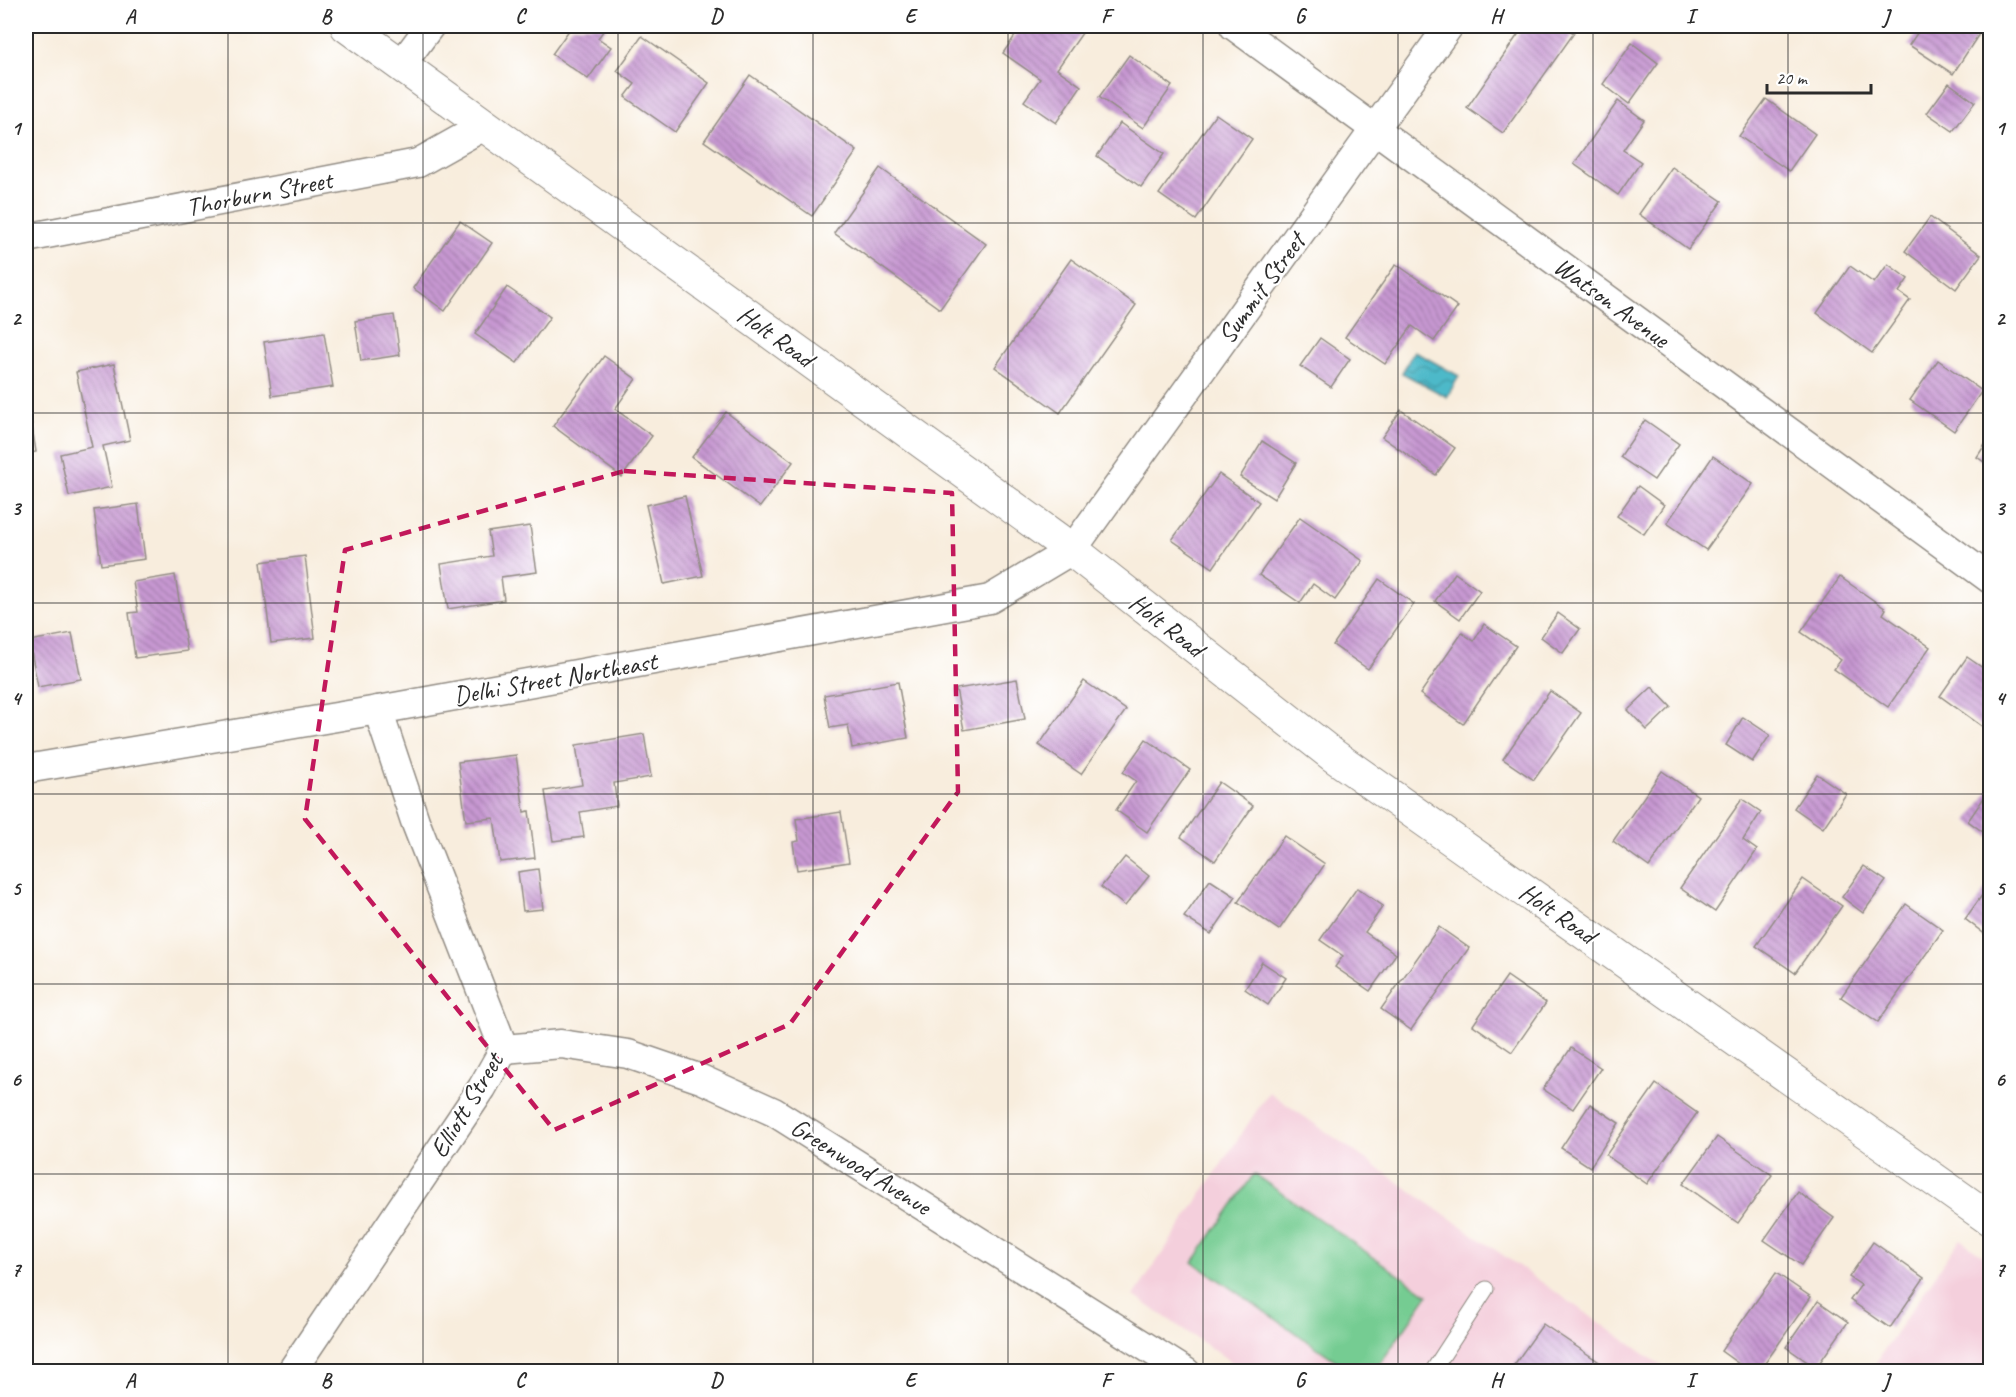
<svg xmlns="http://www.w3.org/2000/svg" width="2016" height="1397" font-family="Caveat,sans-serif">
  <style>
    .built { fill: #f4cfdc }
    .garden { fill: #74cc92; stroke: #507c5e; stroke-width: 1.5 }
    .water { fill: url(#water-waves); stroke: #3c727a; stroke-width: 1.5 }
    .building { fill: url(#building-back-hatch) }
    .lines { fill: none; stroke-linecap: round; stroke-linejoin: round }
    .service-casing { stroke: #928c84; stroke-width: 17 }
    .minor-casing { stroke: #928c84; stroke-width: 31 }
    .secondary-casing { stroke: #928c84; stroke-width: 35 }
    .service { stroke: #fff; stroke-width: 15 }
    .minor { stroke: #fff; stroke-width: 28 }
    .secondary { stroke: #fff; stroke-width: 33 }
    .marked { fill: none; stroke: #c2185b; stroke-width: 4.5; stroke-dasharray: 12 8; stroke-linejoin: round }
    .grid { fill: none; stroke: #2b2b2b; stroke-width: 1.5; stroke-opacity: 0.55 }
    .labels { text-anchor: middle; stroke-width: 4.5; stroke-linejoin: round; paint-order: stroke }
    .street-label { font-size: 26px; fill: #2b2b2b; stroke: #fff }
    .neatline { fill: none; stroke: #2b2b2b; stroke-width: 2 }
    .grid-label { font-size: 20px; text-anchor: middle; font-weight: bold; fill: #2b2b2b }
  </style>
  <defs>
    <pattern id="water-waves" width="16" height="10" patternUnits="userSpaceOnUse" patternTransform="scale(1.5)"><rect width="16" height="10" fill="#4db9c9"/><path d="M0 5q4-4 8 0t8 0" fill="none" stroke="#4097a3"/></pattern>
    <pattern id="building-back-hatch" width="6" height="6" patternUnits="userSpaceOnUse" patternTransform="scale(1.5)"><rect width="6" height="6" fill="#c798d2"/><path d="M-1 5l2 2M0 0l6 6M5-1l2 2" fill="none" stroke="#a27cab"/></pattern>
  </defs>
  <rect width="100%" height="100%" fill="#fff"/>
  <filter id="ink" filterUnits="userSpaceOnUse"><feTurbulence type="fractalNoise" baseFrequency=".0167" numOctaves="2"/><feDisplacementMap in="SourceGraphic" scale="12" xChannelSelector="R" yChannelSelector="G"/><feConvolveMatrix kernelMatrix="1 2 1 2 8 2 1 2 1" color-interpolation-filters="sRGB"/></filter>
  <filter id="wash" filterUnits="userSpaceOnUse"><feTurbulence type="fractalNoise" baseFrequency=".008" numOctaves="4" result="noise"/><feDisplacementMap in="SourceGraphic" scale="24" xChannelSelector="R" yChannelSelector="G"/><feGaussianBlur stdDeviation="1.35" result="paint"/><feColorMatrix in="noise" values="0 0 0 0 0 0 0 0 0 0 0 0 0 0 0 0 0 1.4 0 .05"/><feComposite in="paint" operator="in"/></filter>
  <g filter="url(#wash)">
    <rect width="100%" height="100%" fill="#f8eddd"/>
    <g class="built">
      <path d="M1269 1092 1669 1371H1245L1134 1296Z"/>
      <path d="M1960 1239 1990 1261V1371H1870Z"/>
    </g>
    <path class="garden" d="M1254 1174 1428 1295 1375 1371H1351L1193 1262Z"/>
    <path class="water" d="M1414 351 1459 376 1447 397 1402 373Z"/>
    <g id="blocks">
      <g class="building">
        <path d="M572 26H607L598 38 611 47 588 79 552 54Z"/>
        <path d="M1022 26H1087L1057 69 1081 86 1056 123 1024 101 1040 79 1003 53Z"/>
        <path d="M1524 26H1563L1574 33 1503 133 1467 108Z"/>
        <path d="M1922 26H1967L1979 34 1953 74 1909 45Z"/>
        <path d="M642 36 709 83 675 132 625 97 635 84 617 71Z"/>
        <path d="M1632 43 1658 63 1629 104 1603 84Z"/>
        <path d="M1129 55 1172 86 1143 128 1099 97Z"/>
        <path d="M750 75 857 151 812 216 704 141Z"/>
        <path d="M1949 83 1975 102 1953 131 1927 113Z"/>
        <path d="M1766 99 1815 134 1789 171 1739 136Z"/>
        <path d="M1618 101 1644 120 1623 150 1641 162 1618 195 1574 164Z"/>
        <path d="M1216 114 1252 139 1196 220 1159 194Z"/>
        <path d="M1120 123 1164 154 1141 187 1097 156Z"/>
        <path d="M1672 167 1722 201 1688 249 1639 214Z"/>
        <path d="M880 168 986 244 940 309 834 233Z"/>
        <path d="M1930 217 1981 255 1956 289 1905 251Z"/>
        <path d="M460 221 492 243 445 311 413 288Z"/>
        <path d="M1071 259 1136 305 1060 413 995 367Z"/>
        <path d="M1396 264 1458 307 1434 341 1412 326 1385 364 1345 337Z"/>
        <path d="M1888 264 1908 279 1899 292 1910 300 1872 353 1817 313 1850 266 1874 283Z"/>
        <path d="M507 287 550 317 517 363 475 334Z"/>
        <path d="M394 315 400 355 361 361 355 321Z"/>
        <path d="M324 333 333 387 272 396 264 342Z"/>
        <path d="M1320 338 1350 359 1331 387 1300 366Z"/>
        <path d="M604 356 636 379 615 409 652 436 622 477 553 426Z"/>
        <path d="M1938 360 1982 391 1954 431 1910 400Z"/>
        <path d="M114 364 130 440 103 446 112 487 69 496 60 454 92 447 76 372Z"/>
        <path d="M1401 410 1455 448 1436 475 1382 437Z"/>
        <path d="M726 412 793 462 760 507 692 457Z"/>
        <path d="M26 414H30L36 452 26 454Z"/>
        <path d="M1645 420 1679 444 1654 480 1620 457Z"/>
        <path d="M1990 437V466L1977 457Z"/>
        <path d="M1262 441 1296 463 1274 499 1240 477Z"/>
        <path d="M1713 456 1753 484 1706 550 1667 523Z"/>
        <path d="M1219 474 1259 502 1213 568 1172 540Z"/>
        <path d="M1638 486 1664 505 1644 534 1617 516Z"/>
        <path d="M685 496 703 576 664 584 646 505Z"/>
        <path d="M138 504 145 559 101 565 94 510Z"/>
        <path d="M1300 517 1363 561 1335 600 1313 584 1300 603 1259 575Z"/>
        <path d="M530 526 537 572 501 577 504 600 448 609 441 564 492 556 488 532Z"/>
        <path d="M305 556 315 638 271 643 261 562Z"/>
        <path d="M1455 573 1480 591 1460 619 1435 601Z"/>
        <path d="M175 575 187 651 135 658 129 613 138 612 133 582Z"/>
        <path d="M1840 577 1886 609 1883 614 1930 647 1888 707 1834 669 1841 660 1801 632Z"/>
        <path d="M1379 579 1414 604 1368 669 1333 645Z"/>
        <path d="M1558 613 1580 629 1563 653 1541 637Z"/>
        <path d="M1484 624 1516 646 1463 724 1420 694 1462 633 1474 641Z"/>
        <path d="M72 633 81 679 38 687 29 641Z"/>
        <path d="M1967 657 1990 673V732L1940 696Z"/>
        <path d="M1017 679 1025 719 964 730 956 689Z"/>
        <path d="M1084 681 1126 710 1081 774 1039 745Z"/>
        <path d="M898 682 908 738 852 748 848 725 830 728 824 695Z"/>
        <path d="M1652 687 1671 707 1647 730 1628 710Z"/>
        <path d="M1550 691 1581 713 1534 780 1503 759Z"/>
        <path d="M1743 717 1770 735 1752 762 1726 745Z"/>
        <path d="M644 734 651 777 614 783 617 806 580 812 584 837 553 841 545 791 582 785 576 745Z"/>
        <path d="M1146 739 1190 770 1147 832 1116 810 1136 781 1123 772Z"/>
        <path d="M516 755 524 812 529 811 535 858 500 862 494 818 466 821 458 762Z"/>
        <path d="M1662 771 1698 796 1649 867 1613 841Z"/>
        <path d="M1817 774 1846 794 1823 828 1794 808Z"/>
        <path d="M1219 782 1253 806 1215 861 1181 837Z"/>
        <path d="M1990 789V837L1968 821Z"/>
        <path d="M1742 799 1761 812 1743 840 1757 850 1715 912 1680 888Z"/>
        <path d="M841 812 849 862 797 870 793 842 799 841 796 819Z"/>
        <path d="M1284 836 1325 864 1279 930 1238 902Z"/>
        <path d="M1125 857 1149 876 1125 906 1101 887Z"/>
        <path d="M1864 866 1886 881 1863 913 1842 897Z"/>
        <path d="M538 869 543 909 523 911 518 872Z"/>
        <path d="M1803 879 1842 906 1795 973 1756 946Z"/>
        <path d="M1210 880 1236 897 1211 934 1184 917Z"/>
        <path d="M1988 887 1990 889V938L1965 919Z"/>
        <path d="M1357 888 1383 906 1365 932 1396 954 1370 991 1335 967 1343 956 1320 940Z"/>
        <path d="M1906 904 1943 930 1878 1022 1841 997Z"/>
        <path d="M1439 927 1469 948 1411 1030 1381 1009Z"/>
        <path d="M1262 962 1286 978 1268 1005 1245 989Z"/>
        <path d="M1507 976 1546 1003 1512 1052 1473 1025Z"/>
        <path d="M1571 1048 1601 1068 1573 1109 1543 1089Z"/>
        <path d="M1656 1084 1697 1113 1647 1184 1606 1155Z"/>
        <path d="M1590 1104 1619 1123 1590 1167 1561 1148Z"/>
        <path d="M1717 1137 1772 1175 1738 1223 1683 1184Z"/>
        <path d="M1798 1192 1834 1218 1801 1265 1764 1240Z"/>
        <path d="M1873 1242 1924 1278 1890 1328 1850 1300 1861 1285 1849 1277Z"/>
        <path d="M1776 1273 1811 1297 1759 1372H1750L1721 1351Z"/>
        <path d="M1818 1301 1848 1322 1816 1368 1786 1347Z"/>
        <path d="M1543 1324 1614 1372H1509Z"/>
      </g>
    </g>
  </g>
  <g filter="url(#ink)">
    <use href="#blocks" fill-opacity="0" stroke="#928c84" stroke-width="1.5"/>
    <g class="lines">
      <g class="service-casing">
        <path id="service" d="M1432 1372 1486 1289"/>
      </g>
      <g class="minor-casing">
        <g id="minor">
          <path d="M1234 26 1990 579"/>
          <path d="M401 65 430 26"/>
          <path d="M26 238 418 163 484 126"/>
          <path d="M26 769 378 710 990 599 1072 550 1449 26"/>
          <path d="M504 1049 561 1044 628 1054 701 1079 774 1112 1186 1372"/>
          <path d="M291 1372 482 1088 504 1049 415 821 378 710"/>
        </g>
      </g>
      <g class="secondary-casing">
        <path id="secondary" d="M347 26 1072 550 1334 756 1990 1219"/>
      </g>
      <use href="#service" class="service"/>
      <use href="#minor" class="minor"/>
      <use href="#secondary" class="secondary"/>
    </g>
  </g>
  <path class="marked" d="M624 471 952 493 958 792 790 1024 554 1130 305 819 345 550Z"/>
  <path class="grid" d="M228 26V1372M423 26V1372M618 26V1372M813 26V1372M1008 26V1372M1203 26V1372M1398 26V1372M1593 26V1372M1788 26V1372M26 223H1990M26 413H1990M26 603H1990M26 794H1990M26 984H1990M26 1174H1990"/>
  <g class="labels">
    <g class="street-label">
      <text transform="translate(259 193) rotate(-11)" y="9">Thorburn Street</text>
      <text transform="translate(1261 288) rotate(-54)" y="9">Summit Street</text>
      <text transform="translate(1612 302) rotate(36)" y="9">Watson Avenue</text>
      <text transform="translate(776 336) rotate(36)" y="9">Holt Road</text>
      <text transform="translate(1167 625) rotate(38)" y="9">Holt Road</text>
      <text transform="translate(555 678) rotate(-10)" y="9">Delhi Street Northeast</text>
      <text transform="translate(1558 913) rotate(35)" y="9">Holt Road</text>
      <text transform="translate(466 1105) rotate(-59)" y="9">Elliott Street</text>
      <text transform="translate(861 1166) rotate(32)" y="9">Greenwood Avenue</text>
    </g>
  </g>
  <rect width="2016" height="1397" fill="none" stroke="#fff" stroke-width="66"/>
  <path d="M1767 84v9h104v-9" fill="none" stroke="#2b2b2b" stroke-width="3"/>
  <text x="1776" y="84" font-size="18" fill="#2b2b2b" stroke="#ffffff" stroke-width="4.5" paint-order="stroke">20 m</text>
  <rect x="33" y="33" width="1950" height="1331" class="neatline"/>
  <g class="grid-label">
    <text x="130" y="23">A</text>
    <text x="326" y="23">B</text>
    <text x="520" y="23">C</text>
    <text x="716" y="23">D</text>
    <text x="910" y="23">E</text>
    <text x="1106" y="23">F</text>
    <text x="1300" y="23">G</text>
    <text x="1496" y="23">H</text>
    <text x="1690" y="23">I</text>
    <text x="1886" y="23">J</text>
    <text x="16" y="135">1</text>
    <text x="2000" y="135">1</text>
    <text x="16" y="325">2</text>
    <text x="2000" y="325">2</text>
    <text x="16" y="515">3</text>
    <text x="2000" y="515">3</text>
    <text x="16" y="705">4</text>
    <text x="2000" y="705">4</text>
    <text x="16" y="895">5</text>
    <text x="2000" y="895">5</text>
    <text x="16" y="1086">6</text>
    <text x="2000" y="1086">6</text>
    <text x="16" y="1276">7</text>
    <text x="2000" y="1276">7</text>
    <text x="130" y="1387">A</text>
    <text x="326" y="1387">B</text>
    <text x="520" y="1387">C</text>
    <text x="716" y="1387">D</text>
    <text x="910" y="1387">E</text>
    <text x="1106" y="1387">F</text>
    <text x="1300" y="1387">G</text>
    <text x="1496" y="1387">H</text>
    <text x="1690" y="1387">I</text>
    <text x="1886" y="1387">J</text>
  </g>
</svg>
